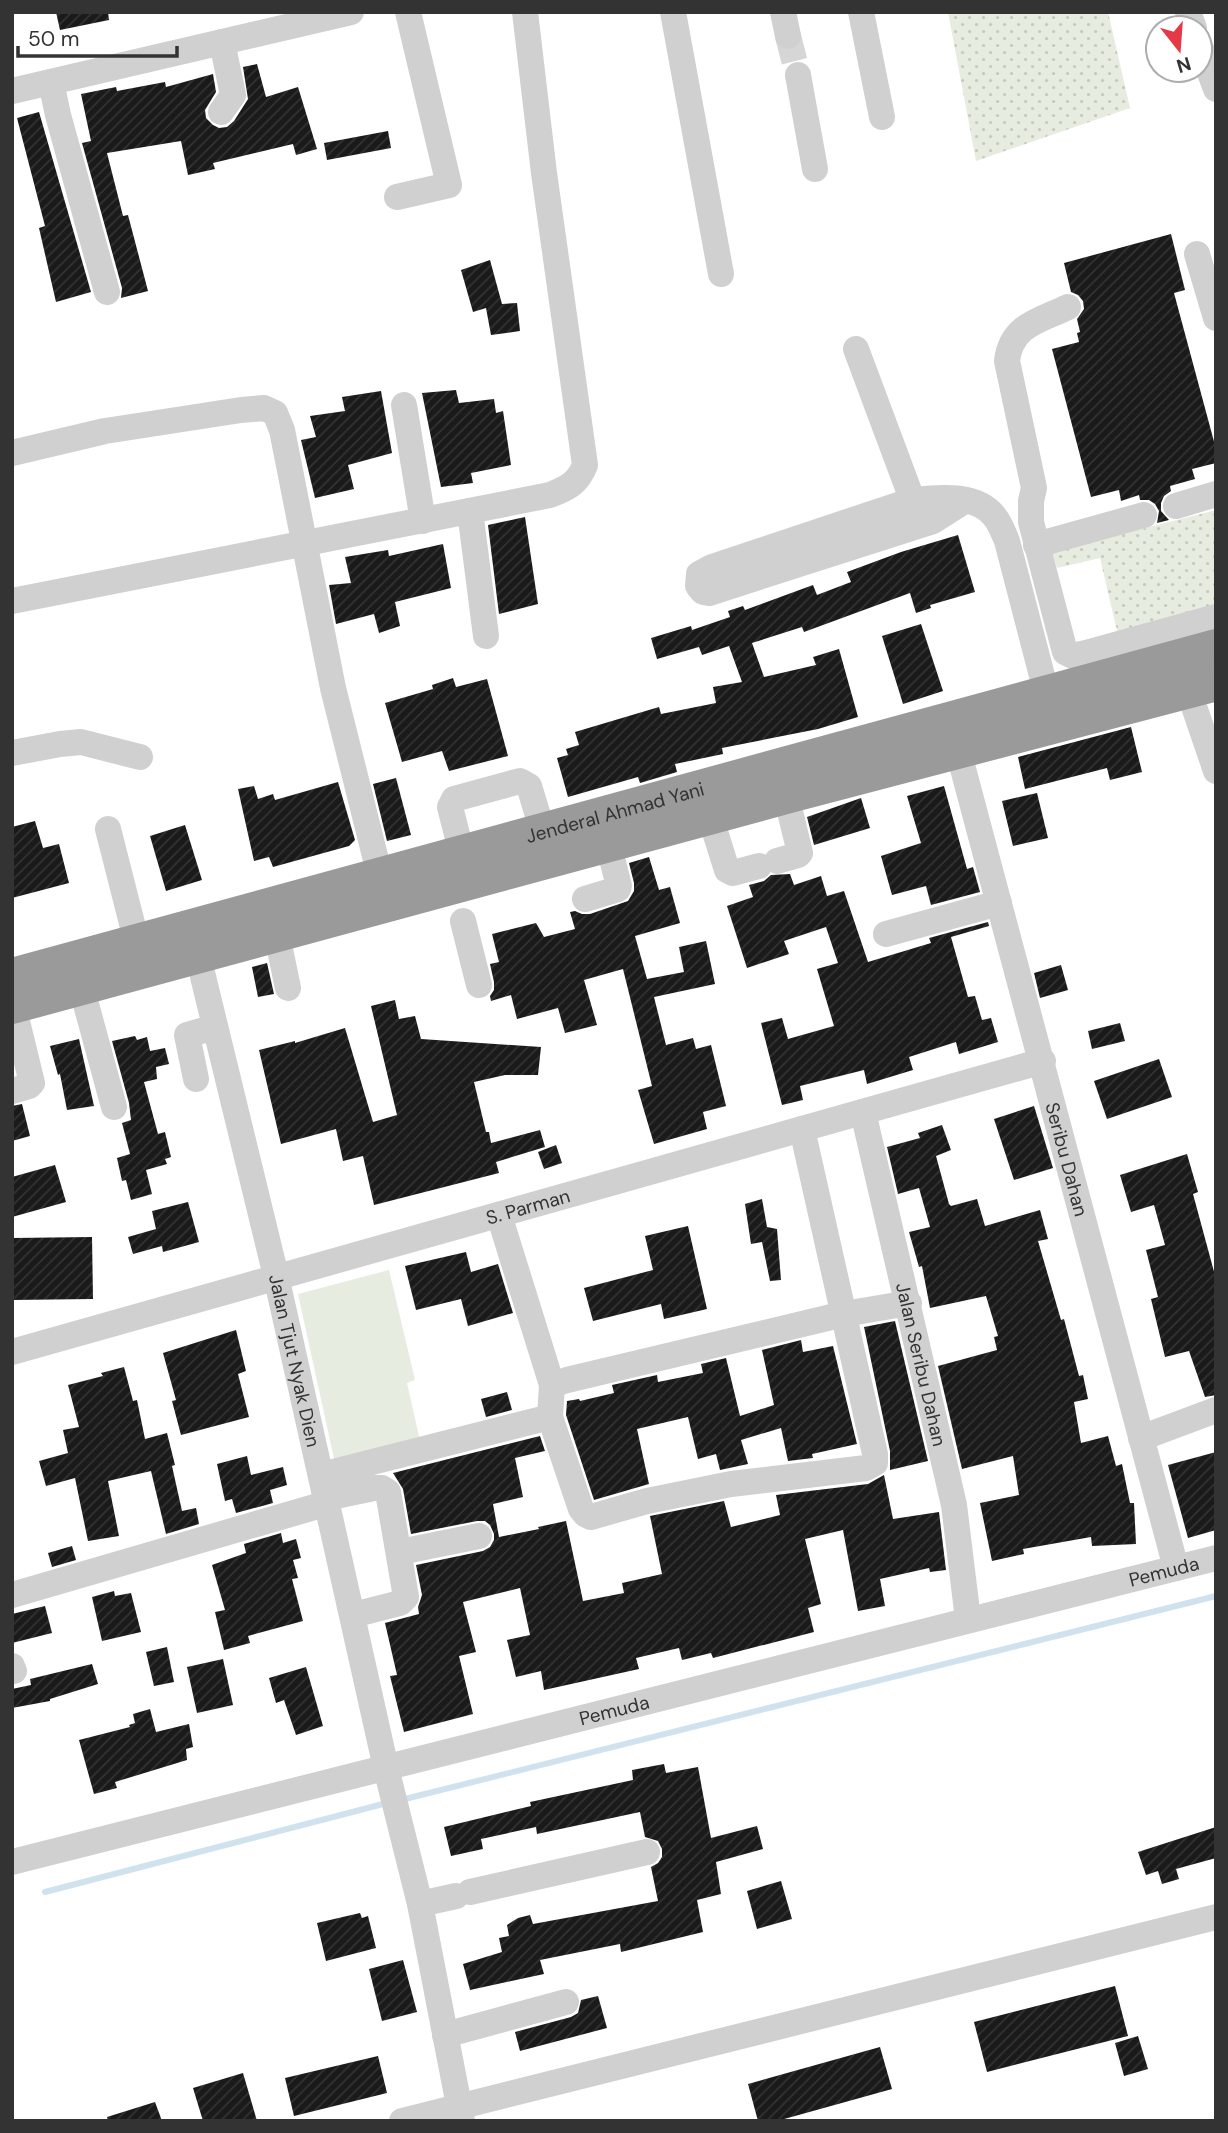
<svg xmlns="http://www.w3.org/2000/svg" width="1228" height="2133" font-family="'DM Sans',sans-serif">
  <style>
    .green { fill: url(#green-dots) }
    .pitch { fill: #e6ecdf }
    .lines { fill: none; stroke-linecap: round; stroke-linejoin: round }
    .stream { stroke: #cfe2ee; stroke-width: 6 }
    .building { fill: url(#building-hatch) }
    .minor-tunnel { stroke: #d6d6d6; stroke-width: 26; stroke-dasharray: 26 13; stroke-linecap: butt }
    .minor { stroke: #d0d0d0; stroke-width: 26 }
    .highway { stroke: #9a9a9a; stroke-width: 38 }
    .labels { text-anchor: middle; stroke-width: 7; stroke-linejoin: round; paint-order: stroke }
    .street-label { font-size: 19px; fill: #333; stroke: #fff }
  </style>
  <defs>
    <pattern id="green-dots" width="8" height="8" patternUnits="userSpaceOnUse" patternTransform="scale(1.75)"><rect width="8" height="8" fill="#e6ecdf"/><path d="M2 2h.1M6 6h.1" fill="none" stroke="#c6cbc0" stroke-width="1.8" stroke-linecap="round"/></pattern>
    <pattern id="building-hatch" width="6" height="6" patternUnits="userSpaceOnUse" patternTransform="scale(1.75)"><rect width="6" height="6" fill="#1a1a1a"/><path d="M-1 1l2-2M0 6l6-6M5 7l2-2" fill="none" stroke="#333"/></pattern>
  </defs>
  <rect width="100%" height="100%" fill="#fff"/>
  <g class="green">
    <path d="M948 12H1108L1130 108 976 161Z"/>
    <path d="M1216 510V609L1118 635 1100 558 1057 568 1052 552Z"/>
  </g>
  <path class="pitch" d="M389 1270 415 1380 407 1383 420 1441 335 1463 298 1294Z"/>
  <g class="lines">
    <g class="stream">
      <path d="M405 1799 1216 1596"/>
      <path d="M45 1892 383 1804"/>
    </g>
  </g>
  <g class="building">
    <path d="M56 12H108L109 20 60 30Z"/>
    <path d="M257 64 266 97 298 87 317 149 296 155 293 144 213 163 215 169 188 175 181 141 107 153 123 216 128 215 148 291 121 298 122 288 82 143 91 141 81 94 116 87 117 91 165 82 166 87 213 74 216 92 205 110 206 118 213 125 219 128 227 127 234 121 248 99 243 67Z"/>
    <path d="M39 112 91 292 56 302 39 228 45 226 17 118Z"/>
    <path d="M388 131 391 148 327 160 324 143Z"/>
    <path d="M1171 234 1185 290 1174 293 1216 449V463L1192 469 1195 479 1170 486 1171 491 1164 496 1161 503V511L1169 520 1157 523 1159 511 1155 504 1149 500H1140L1139 495 1121 501 1119 490 1091 497 1052 349 1079 342 1077 333 1080 332 1077 319 1084 309 1083 301 1078 295 1071 292 1064 263Z"/>
    <path d="M490 260 502 304 517 303 520 331 491 335 486 308 473 312 461 270Z"/>
    <path d="M456 390 459 403 494 399 496 413 503 411 511 465 471 473 473 483 441 487 422 393Z"/>
    <path d="M381 391 392 453 348 465 354 489 315 498 301 440 316 437 310 416 345 411 342 397Z"/>
    <path d="M525 517 538 604 499 614 488 525Z"/>
    <path d="M958 535 975 592 930 605 931 608 916 613 910 593 804 632 802 627 752 643 764 677 816 665 813 657 839 649 858 717 818 729 722 748 723 754 675 764 677 772 640 783 638 777 568 797 557 758 568 755 566 749 579 745 575 732 659 707 661 714 716 703 713 687 742 682 729 646 702 655 699 647 657 659 651 638 691 626 692 630 730 617 728 611 743 606 745 610 813 585 817 595 851 582 847 572 901 552Z"/>
    <path d="M443 544 451 588 395 602 400 626 379 633 374 614 336 624 329 585 351 583 345 557 388 550 389 556Z"/>
    <path d="M921 624 943 691 903 704 882 636Z"/>
    <path d="M453 678 456 687 487 679 508 756 449 771 442 751 402 762 385 703 433 689 432 685Z"/>
    <path d="M1131 727 1142 772 1110 780 1107 768 1025 789 1018 757Z"/>
    <path d="M396 778 411 835 387 841 373 784Z"/>
    <path d="M338 782 355 840 349 846 273 867 269 857 254 861 238 789 254 786 258 799 273 794 275 800Z"/>
    <path d="M944 786 967 869 973 867 980 892 931 905 926 886 892 895 881 856 921 843 907 796Z"/>
    <path d="M1037 793 1048 838 1013 846 1002 801Z"/>
    <path d="M861 798 870 828 814 845 807 817Z"/>
    <path d="M35 821 43 848 59 844 69 883 12 898V827Z"/>
    <path d="M185 825 202 880 166 891 150 836Z"/>
    <path d="M649 857 659 890 670 887 680 923 635 936 647 979 684 972 679 947 706 941 715 984 654 997 666 1045 693 1038 696 1049 711 1045 726 1106 703 1112 707 1129 654 1144 638 1090 652 1086 623 969 584 980 597 1025 565 1033 558 1008 517 1019 511 995 491 1001 490 996 494 990V982L490 964 499 962 492 934 536 923 544 937 575 929 570 912 575 911 582 914H590L628 901 634 891V883L629 863Z"/>
    <path d="M790 874 794 885 821 876 827 896 844 891 868 962 931 943 929 938 988 922 989 926 951 937 968 997 975 996 982 1020 991 1018 998 1042 959 1054 956 1042 909 1057 913 1070 867 1084 864 1070 800 1086 803 1100 782 1105 761 1023 782 1018 788 1039 834 1026 817 969 838 963 826 927 784 941 789 954 747 968 727 906 753 897 749 885 764 881 771 875Z"/>
    <path d="M267 963 274 994 258 997 252 967Z"/>
    <path d="M1061 965 1068 990 1040 998 1034 973Z"/>
    <path d="M395 1000 399 1019 415 1016 421 1039 541 1047 538 1075H505L474 1082 486 1132H489L491 1143 540 1130 545 1147 496 1162 499 1173 374 1205 363 1156 343 1161 336 1129 281 1144 259 1050 295 1041V1043L345 1028 373 1122 397 1115 371 1006Z"/>
    <path d="M1120 1023 1125 1041 1092 1049 1088 1031Z"/>
    <path d="M135 1036 137 1040 147 1037 150 1051 165 1048 169 1064 156 1067 157 1079 144 1082 158 1134 165 1132 171 1157 165 1159 167 1164 146 1170 152 1194 131 1200 126 1180 122 1181 117 1158 130 1154 122 1123 131 1120 129 1103 112 1041Z"/>
    <path d="M79 1039 94 1106 67 1110 60 1074 58 1075 50 1046Z"/>
    <path d="M1159 1059 1172 1097 1107 1119 1094 1081Z"/>
    <path d="M22 1104 30 1136 12 1141V1106Z"/>
    <path d="M1034 1106 1053 1168 1014 1180 994 1119Z"/>
    <path d="M942 1125 951 1150 936 1156 949 1204 951 1206 977 1199 985 1226 1040 1210 1048 1239 1038 1241 1061 1320 1064 1319 1079 1376 1083 1375 1088 1399 1074 1402 1081 1443 1108 1436 1116 1466 1122 1464 1130 1503H1134L1136 1544 1092 1546 1091 1537 1023 1549 1024 1554 992 1561 980 1503 1019 1495 1013 1456 962 1469 938 1366 997 1350 994 1337 998 1336 986 1296 930 1308 922 1266 919 1267 909 1232 930 1227 919 1188 898 1194 887 1147 920 1138 918 1133Z"/>
    <path d="M556 1145 562 1163 544 1169 538 1152Z"/>
    <path d="M1187 1154 1198 1192 1193 1194 1216 1279V1395L1205 1397 1189 1351 1165 1357 1151 1299 1158 1297 1146 1250 1165 1245 1154 1205 1131 1212 1120 1175Z"/>
    <path d="M55 1165 66 1202 12 1217V1177Z"/>
    <path d="M762 1199 767 1227 777 1229 781 1280 770 1281 762 1242 751 1244 745 1204Z"/>
    <path d="M188 1202 199 1242 163 1252 162 1246 133 1254 128 1237 156 1229 152 1211Z"/>
    <path d="M688 1226 707 1309 664 1319 661 1304 593 1321 584 1288 653 1270 645 1236Z"/>
    <path d="M92 1237 93 1299 12 1300V1238Z"/>
    <path d="M466 1252 471 1272 498 1264 513 1313 468 1326 461 1299 416 1310 405 1266Z"/>
    <path d="M895 1321 928 1461 890 1470V1451L864 1327Z"/>
    <path d="M236 1330 246 1371 238 1374 249 1417 181 1435 172 1401 176 1400 163 1353Z"/>
    <path d="M801 1340 803 1352 833 1346 857 1444 812 1454 813 1458 788 1461 781 1428 741 1440 748 1464 720 1470 716 1454 698 1459 688 1417 637 1429 649 1484 594 1500 566 1415 567 1401 579 1399 580 1401 614 1393 612 1385 657 1375 658 1382 703 1373 701 1364 726 1358 740 1416 774 1405 762 1350Z"/>
    <path d="M124 1367 133 1401 137 1400 145 1439 167 1433 175 1465 172 1466 182 1511 196 1508 199 1524 166 1534 151 1471 108 1481 119 1536 88 1541 75 1478 46 1486 39 1461 68 1453 63 1430 79 1427 68 1385 103 1376 101 1373Z"/>
    <path d="M507 1392 512 1410 486 1417 481 1399Z"/>
    <path d="M540 1436 545 1451 515 1458 523 1497 493 1504 499 1537 539 1529 538 1527 566 1521 583 1601 624 1593 622 1583 662 1574 650 1516 724 1501 731 1527 780 1515 776 1495 868 1484 884 1475 893 1519 939 1512 946 1570 930 1572 929 1568 880 1579 885 1606 858 1611 843 1530 805 1539 821 1604 808 1608 814 1632 713 1658 711 1653 682 1660 679 1648 636 1658 639 1669 544 1690 541 1671 516 1677 507 1640 530 1635 520 1588 463 1602 476 1652 459 1656 473 1714 404 1732 390 1676 397 1675 385 1623 419 1614 418 1607 422 1595 416 1565 483 1551 490 1547 494 1540V1534L490 1525 485 1521H477L411 1534 403 1489 393 1473Z"/>
    <path d="M1216 1452V1530L1188 1538 1168 1465Z"/>
    <path d="M247 1456 251 1475 283 1467 287 1485 270 1490 273 1503 236 1513 232 1499 225 1501 217 1464Z"/>
    <path d="M281 1533 283 1543 296 1539 301 1558 293 1560 298 1578 292 1579 303 1621 248 1636 250 1643 224 1650 215 1612 225 1610 212 1565 246 1553 244 1544Z"/>
    <path d="M72 1546 76 1560 52 1567 48 1553Z"/>
    <path d="M114 1591 115 1596 131 1593 141 1632 102 1641 92 1597Z"/>
    <path d="M45 1606 52 1633 12 1643V1614Z"/>
    <path d="M167 1647 174 1682 154 1686 146 1652Z"/>
    <path d="M223 1659 233 1705 197 1713 187 1667Z"/>
    <path d="M92 1664 98 1684 50 1699V1701L12 1708V1689L31 1685 30 1679Z"/>
    <path d="M306 1667 323 1726 296 1735 284 1700 276 1703 269 1678Z"/>
    <path d="M150 1709 156 1732 189 1724 193 1747 186 1749 187 1760 115 1782 117 1788 94 1794 79 1740 130 1727 129 1725 135 1723 133 1714Z"/>
    <path d="M664 1764 666 1773 698 1767 711 1838 757 1826 763 1849 716 1862 721 1894 697 1900 703 1932 621 1952 620 1944 540 1960 544 1974 470 1990 463 1964 502 1952 499 1938 509 1936 507 1925 518 1918 530 1915 533 1924 658 1901 651 1867 658 1863 662 1857V1849L658 1841 645 1837 640 1812 537 1834 536 1827 481 1839 483 1849 451 1856 444 1827 531 1806 530 1802 633 1780 632 1770Z"/>
    <path d="M1216 1827V1858L1176 1869 1179 1879 1162 1884 1158 1871 1146 1875 1138 1852Z"/>
    <path d="M781 1881 792 1919 757 1929 747 1891Z"/>
    <path d="M360 1913 362 1918 368 1916 376 1948 326 1961 317 1923Z"/>
    <path d="M403 1960 417 2012 382 2021 369 1969Z"/>
    <path d="M1115 1986 1128 2036 987 2072 974 2022Z"/>
    <path d="M598 1996 607 2028 520 2051 515 2032 571 2017 578 2013 581 2000Z"/>
    <path d="M1138 2036 1148 2069 1124 2076 1115 2043Z"/>
    <path d="M880 2047 892 2089 777 2121H758L748 2084Z"/>
    <path d="M378 2056 387 2093 294 2116 285 2078Z"/>
    <path d="M243 2073 257 2121H203L193 2088Z"/>
    <path d="M155 2102 162 2121H108L107 2117Z"/>
  </g>
  <g class="lines">
    <path class="minor-tunnel" d="M788 36 798 75"/>
    <g class="minor">
      <path d="M673 12 721 274"/>
      <path d="M783 12 788 36"/>
      <path d="M861 12 882 117"/>
      <path d="M1188 12 1194 28"/>
      <path d="M1200 46 1216 89"/>
      <path d="M798 75 815 169"/>
      <path d="M51 82 58 115 107 292"/>
      <path d="M12 91 351 12"/>
      <path d="M221 112 233 95 222 42"/>
      <path d="M397 197 449 185 408 12"/>
      <path d="M1197 254 1216 318"/>
      <path d="M1068 307C1039 321 1011 325 1007 361L1034 488 1031 501V522L1065 652 1073 656 1086 653 1216 617"/>
      <path d="M856 349 918 515"/>
      <path d="M404 405 423 521"/>
      <path d="M12 453 105 431 241 410 264 408 275 413 282 430 333 688 380 876"/>
      <path d="M966 500 933 521 709 593 703 592 698 586 699 574 712 567 913 500C941 497 980 493 997 520 1001 526 1004 534 1007 541L1047 695"/>
      <path d="M1176 506 1216 494"/>
      <path d="M470 511 486 636"/>
      <path d="M1036 545 1144 515"/>
      <path d="M12 601 550 495C568 488 578 483 585 465L544 173 525 12"/>
      <path d="M1188 689 1216 771"/>
      <path id="s1" d="M954 735 1176 1568"/>
      <path d="M12 753 60 744 81 742 140 757"/>
      <path d="M710 816 727 870 733 873 759 866"/>
      <path d="M108 829 137 943"/>
      <path d="M462 854 450 807 454 799 520 781 529 786 543 832"/>
      <path d="M777 861 798 855 800 853 786 795"/>
      <path d="M585 899 618 889 619 886 608 843"/>
      <path d="M463 921 479 985"/>
      <path d="M886 934 999 903"/>
      <path d="M277 935 288 988"/>
      <path id="s2" d="M198 956 276 1276 386 1768 420 1904 462 2121"/>
      <path d="M81 986 114 1107"/>
      <path d="M196 1079 187 1035 215 1027"/>
      <path d="M12 1091 29 1086 32 1083 13 1005"/>
      <path id="s3" d="M863 1112 954 1505 968 1619"/>
      <path d="M499 1215 552 1385"/>
      <path id="s4" d="M12 1352 1043 1061"/>
      <path d="M550 1417 581 1509 585 1514 591 1517 647 1501 731 1484 866 1468 875 1463V1454L802 1129"/>
      <path d="M1141 1438 1216 1410"/>
      <path d="M321 1475 550 1417 552 1385 567 1380 844 1314 909 1303"/>
      <path d="M326 1498 374 1488H382L388 1492 406 1597 400 1603 353 1615"/>
      <path d="M400 1552 479 1536"/>
      <path d="M12 1595 325 1504"/>
      <path d="M12 1666 14 1671"/>
      <path id="s5" d="M12 1862 1216 1558"/>
      <path d="M470 1892 647 1852"/>
      <path d="M420 1904 456 1896"/>
      <path d="M445 2035 566 2002"/>
      <path d="M402 2121 1216 1917"/>
    </g>
    <g class="highway">
      <path id="s6" d="M12 977 1216 648"/>
      <path d="M12 1005 786 795 1216 682"/>
    </g>
  </g>
  <g class="labels">
    <g class="street-label">
      <text dy="7" stroke="none"><textPath href="#s6" startOffset="625">Jenderal Ahmad Yani</textPath></text>
      <text dy="7" stroke="none"><textPath href="#s1" startOffset="439">Seribu Dahan</textPath></text>
      <text dy="7" stroke="none"><textPath href="#s4" startOffset="536">S. Parman</textPath></text>
      <text dy="7" stroke="none"><textPath href="#s2" startOffset="416">Jalan Tjut Nyak Dien</textPath></text>
      <text dy="7" stroke="none"><textPath href="#s3" startOffset="259">Jalan Seribu Dahan</textPath></text>
      <text dy="7" stroke="none"><textPath href="#s5" startOffset="1188">Pemuda</textPath></text>
      <text dy="7" stroke="none"><textPath href="#s5" startOffset="621">Pemuda</textPath></text>
    </g>
  </g>
  <rect width="1228" height="2133" fill="none" stroke="#333333" stroke-width="28"/>
  <g transform="translate(1179 49) rotate(163)"><circle r="33" fill="#ffffff" stroke="#adadad" stroke-width="2"/>
  <path d="M0-5L12 26L0 18L-12 26Z" fill="#e63946"/>
  <text y="-10" font-size="19" font-weight="bold" text-anchor="middle" fill="#333333">N</text>
  </g>
  <path d="M18 46v10h159v-10" fill="none" stroke="#333333" stroke-width="3.5"/>
  <text x="28" y="46" font-size="21" fill="#333333" stroke="#ffffff" stroke-width="5" paint-order="stroke">50 m</text>
</svg>
